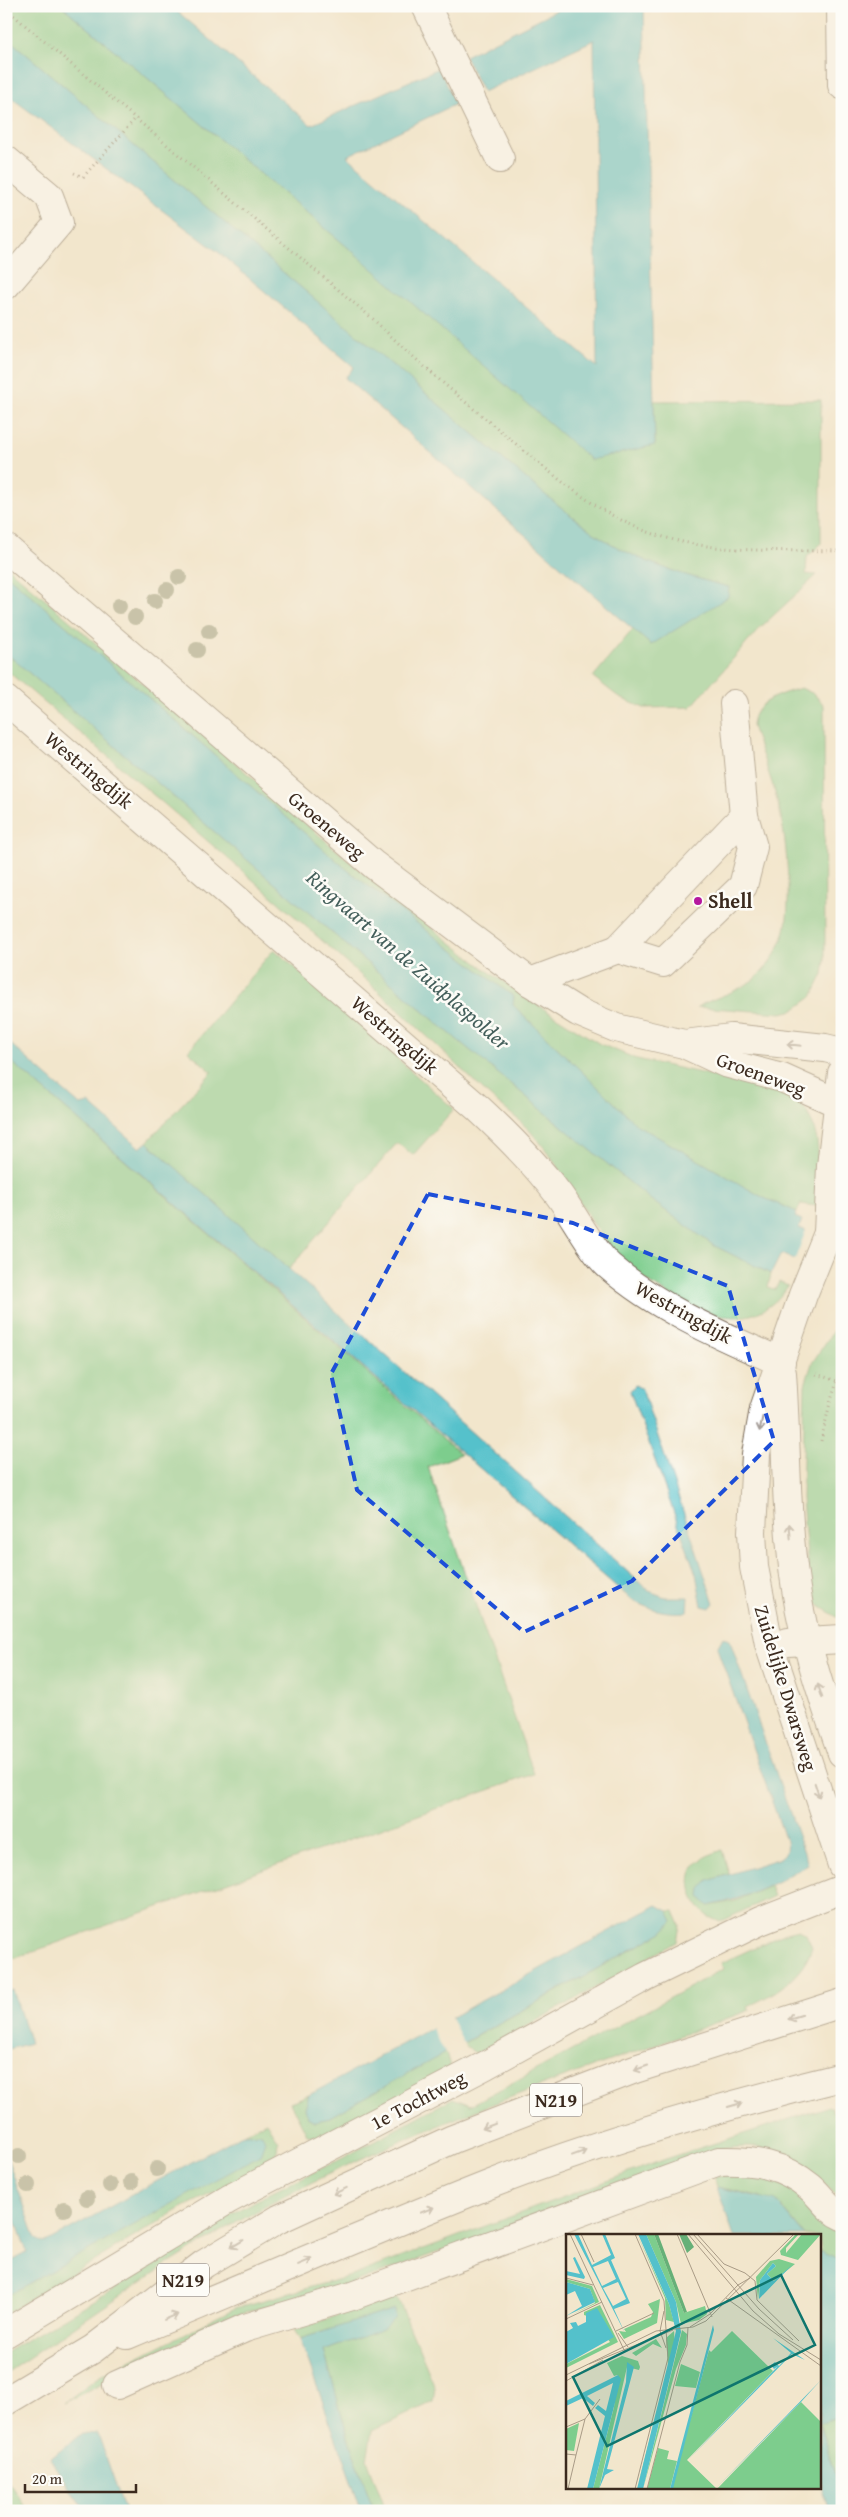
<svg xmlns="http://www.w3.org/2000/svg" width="848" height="2517" font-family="'Gentium Book Plus',serif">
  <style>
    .green { fill: #7dcd8d; stroke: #5c7c56 }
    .water { fill: #54c1cb; stroke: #487674 }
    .pier { fill: #f2e6cc }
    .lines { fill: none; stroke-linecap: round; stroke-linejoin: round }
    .minor-casing { stroke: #7b6c5b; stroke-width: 30 }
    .major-casing { stroke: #7b6c5b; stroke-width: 30 }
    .path { stroke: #7b6c5b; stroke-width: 3; stroke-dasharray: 1 4; stroke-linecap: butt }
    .minor { stroke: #fff; stroke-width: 28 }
    .major { stroke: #fff; stroke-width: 28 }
    .tree { fill: #989a7e }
    .oneway { stroke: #a79f9a }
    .marked { fill: none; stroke: #1d4ed8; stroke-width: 4; stroke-dasharray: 10 6; stroke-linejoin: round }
    .poi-dot { fill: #b5179e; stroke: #fdfcf7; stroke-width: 2 }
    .labels { text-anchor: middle; stroke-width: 5; stroke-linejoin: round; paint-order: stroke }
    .shield { fill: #fdfcf7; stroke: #75695f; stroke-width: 1 }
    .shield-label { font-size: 19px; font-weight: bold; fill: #3b2a1e }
    .street-label { font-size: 20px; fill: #3b2a1e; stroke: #fdfcf7 }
    .poi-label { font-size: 20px; font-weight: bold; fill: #3b2a1e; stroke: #fdfcf7; text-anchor: start }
    .water-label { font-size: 21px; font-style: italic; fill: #445f5b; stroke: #fdfcf7 }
    .inset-road { fill: none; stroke: #a99b86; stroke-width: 1 }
    .view { fill: #0f766e; fill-opacity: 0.15; stroke: #0f766e; stroke-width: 2.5 }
    .inset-edge { fill: none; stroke: #3b2a1e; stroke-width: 2.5 }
  </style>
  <rect width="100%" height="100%" fill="#fdfcf7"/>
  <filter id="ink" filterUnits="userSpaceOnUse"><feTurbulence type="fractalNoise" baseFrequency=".02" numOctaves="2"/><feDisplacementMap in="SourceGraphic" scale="10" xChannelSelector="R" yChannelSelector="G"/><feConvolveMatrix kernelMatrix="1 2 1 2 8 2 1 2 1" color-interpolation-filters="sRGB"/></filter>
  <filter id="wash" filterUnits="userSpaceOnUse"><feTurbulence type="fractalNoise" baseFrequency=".0096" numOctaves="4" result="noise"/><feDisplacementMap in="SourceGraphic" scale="20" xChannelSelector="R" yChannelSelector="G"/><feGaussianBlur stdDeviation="1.12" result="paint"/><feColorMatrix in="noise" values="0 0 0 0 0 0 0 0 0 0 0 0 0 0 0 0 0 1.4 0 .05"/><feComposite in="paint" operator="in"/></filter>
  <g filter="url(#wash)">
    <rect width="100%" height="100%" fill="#f2e6cc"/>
    <g class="green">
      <path d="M6 6H62L358 256 655 445 654 401 821 400V544L807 557 806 574 817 575 761 627 691 707 644 708 620 698 593 677 634 628 651 645 729 587C682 575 635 561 594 533 577 521 560 506 543 493L6 37Z"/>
      <path d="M6 566 383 890 485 969 544 1009 600 1044 637 1059 779 1090C784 1093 791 1095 796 1099 825 1125 819 1172 816 1206L801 1204 797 1212 764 1198 637 1125 513 1005 514 997 345 868 6 574Z"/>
      <path d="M6 653 442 1027 651 1200 713 1245 771 1274 768 1287 775 1290 779 1282 788 1286C759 1329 718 1321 677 1299 654 1287 631 1270 614 1251 582 1214 563 1165 529 1130 516 1116 499 1106 485 1092 333 943 168 808 6 670Z"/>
      <path d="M801 688 814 694 824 705 825 960 823 974 812 997 794 1010 782 1013 697 1007C719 995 742 992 761 973 771 963 779 949 784 934 792 907 787 845 781 817 775 786 762 756 752 726 753 701 781 694 801 688Z"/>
      <path d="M274 949 454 1109 413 1155 397 1143 289 1269 147 1142 212 1072 188 1051Z"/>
      <path d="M6 1057 461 1454 428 1467 534 1774 6 1961Z"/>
      <path d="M842 1318V1620L819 1606 810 1591 802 1498 805 1385 812 1363Z"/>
      <path d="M722 1850 729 1874 708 1881V1906L735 1901 770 1886 774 1896 720 1922C716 1920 710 1918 706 1915 691 1902 682 1873 701 1860 706 1855 716 1853 722 1850Z"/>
      <path d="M668 1911H674L680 1925 677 1942 477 2054 462 2044 663 1932 672 1921Z"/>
      <path d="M798 1930 806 1934 812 1947C804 1976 774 1995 748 2006L750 2010C589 2070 422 2122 270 2204 178 2253 93 2315 6 2373V2352L139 2274 138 2272 221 2220 268 2194 343 2158 453 2098 471 2105 723 1969 721 1963 786 1933Z"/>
      <path d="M446 2052 451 2070 317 2139 307 2135 290 2102 309 2095 305 2108 307 2117 315 2121 326 2119Z"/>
      <path d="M827 2107H832V2112L842 2113V2199C830 2191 821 2180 810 2170 782 2146 747 2143 713 2151L346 2286 238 2314 176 2344 64 2403 98 2377 235 2308 351 2276 666 2159Z"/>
      <path d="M266 2122 278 2141 277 2151 270 2163 254 2173 182 2208 6 2314V2296L53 2268 262 2133 243 2134Z"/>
      <path d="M743 2173C765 2176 788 2184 804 2199 817 2212 826 2226 842 2234V2260L821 2251 819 2236H805L782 2207 759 2196 717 2187 714 2177Z"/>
      <path d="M393 2297 399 2301 435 2387 433 2402 372 2431 367 2459 386 2511H374L349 2441 324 2351 383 2329 393 2310 300 2339 294 2330Z"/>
      <path d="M842 2415V2495L819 2423Z"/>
      <path d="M6 2479 29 2511H8L6 2508Z"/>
    </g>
    <g class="water">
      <path d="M62 6H171L311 125 439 68 456 104 347 156 597 367 594 40 483 92 465 56 565 6H644L655 445 591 460 358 256Z"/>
      <path d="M6 37 543 493C560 506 577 521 594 533 635 561 682 575 729 587L728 597 651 645 345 378 354 367 218 252 6 94Z"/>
      <path d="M6 574 345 868 514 997 513 1005 637 1125 764 1198 797 1212 795 1217 802 1220 799 1228 842 1244V1277L781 1254 771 1274 713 1245 651 1200 442 1027 6 653Z"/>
      <path d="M6 1040 80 1105 89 1103 140 1148 147 1142 649 1591 665 1597H688L687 1612C667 1614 651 1610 633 1601L6 1057Z"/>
      <path d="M635 1385 642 1389 714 1603 710 1608 702 1606 696 1574 630 1391Z"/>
      <path d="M723 1637 730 1641 808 1864C771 1886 751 1897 708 1906L700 1897 701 1889 708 1881 778 1859C787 1854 787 1850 786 1841L717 1648Z"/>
      <path d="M657 1905 668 1911 673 1921 663 1932 326 2119 315 2121 307 2117 305 2108 309 2095Z"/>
      <path d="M13 1990 30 2043 6 2050V1992Z"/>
      <path d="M262 2133 265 2141 260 2155 6 2296V2265L27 2252 6 2193V2155L36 2239 44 2243 243 2134Z"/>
      <path d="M717 2187 776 2201 805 2236H734Z"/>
      <path d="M819 2250 842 2260V2415L819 2423Z"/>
      <path d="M394 2309 395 2317 383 2329 324 2351 349 2441 374 2511H362L300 2339Z"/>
      <path d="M819 2424 842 2495V2511H830L819 2477Z"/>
      <path d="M82 2433 98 2434 125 2511H87L76 2498 50 2459Z"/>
    </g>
    <g class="pier">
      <path d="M807 1228 842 1241V1259L835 1277 794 1262Z"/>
      <path d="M449 2015 465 2045 446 2055 430 2025Z"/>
    </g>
  </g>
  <g filter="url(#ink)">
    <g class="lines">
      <g class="minor-casing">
        <g id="minor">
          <path d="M426 6 500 159"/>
          <path d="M841 6 842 85"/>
          <path d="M6 160 49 196 59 223 6 285"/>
          <path d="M6 548 374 865 530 982 578 1012 616 1028 684 1044 725 1063 782 1078 842 1105"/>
          <path d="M6 700 479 1109C508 1136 535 1163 559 1195 573 1214 593 1252 609 1266 658 1309 722 1336 781 1362"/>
          <path d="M618 949 744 816"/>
          <path d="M530 982 618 949 663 963 743 886 753 847 744 816 734 704"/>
          <path d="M685 1044 731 1038 825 1048 842 1052"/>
          <path d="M842 1211 828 1233 803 1295 764 1409 756 1454 752 1532 754 1567 769 1644 842 1865"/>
          <path d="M828 1233 831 1166 842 1073"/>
          <path d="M782 1373C787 1445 785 1518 796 1589 805 1646 823 1699 842 1753"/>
          <path d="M788 1642 842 1639"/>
          <path d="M6 2333 229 2199 486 2065 645 1977 760 1921 842 1889"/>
          <path d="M117 2385 245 2328 352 2296 719 2161C753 2160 783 2164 810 2187 821 2196 828 2210 842 2216"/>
        </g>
      </g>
      <g class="major-casing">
        <g id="major">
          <path d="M127 2335C249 2285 369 2232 491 2184 605 2140 723 2106 842 2077"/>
          <path d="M6 2401 93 2349 204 2264 279 2219 453 2139 635 2069 842 2003"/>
        </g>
      </g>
      <g class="path">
        <path d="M6 9 373 319C415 360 459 397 504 434 550 472 597 515 654 534 713 554 780 550 842 551"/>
        <path d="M74 173 83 177 136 118"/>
        <path d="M816 1374 837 1381"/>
        <path d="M821 1441 830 1403 842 1367"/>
      </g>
      <use href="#minor" class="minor"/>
      <use href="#major" class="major"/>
    </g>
    <g class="tree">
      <circle cx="179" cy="577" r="8"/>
      <circle cx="167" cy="590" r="8"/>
      <circle cx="155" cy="601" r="8"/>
      <circle cx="119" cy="606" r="8"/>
      <circle cx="135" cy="617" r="8"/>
      <circle cx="209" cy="631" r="8"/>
      <circle cx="197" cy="650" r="8"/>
      <circle cx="19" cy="2156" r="8"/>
      <circle cx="157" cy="2169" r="8"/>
      <circle cx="131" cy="2182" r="8"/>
      <circle cx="28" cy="2185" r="8"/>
      <circle cx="110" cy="2185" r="8"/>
      <circle cx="87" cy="2198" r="8"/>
      <circle cx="64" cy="2209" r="8"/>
    </g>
    <defs><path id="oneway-shaft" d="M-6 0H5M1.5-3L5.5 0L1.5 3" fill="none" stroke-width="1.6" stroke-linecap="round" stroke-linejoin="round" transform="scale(1.25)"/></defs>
    <g class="oneway">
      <use href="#oneway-shaft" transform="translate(794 1045) rotate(-174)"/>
      <use href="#oneway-shaft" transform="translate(761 1424) rotate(102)"/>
      <use href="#oneway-shaft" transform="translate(790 1531) rotate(-95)"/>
      <use href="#oneway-shaft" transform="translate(820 1691) rotate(-108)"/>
      <use href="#oneway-shaft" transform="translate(817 1790) rotate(72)"/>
      <use href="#oneway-shaft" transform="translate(795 2017) rotate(163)"/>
      <use href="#oneway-shaft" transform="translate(641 2068) rotate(161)"/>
      <use href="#oneway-shaft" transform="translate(735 2105) rotate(-16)"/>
      <use href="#oneway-shaft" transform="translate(489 2126) rotate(159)"/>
      <use href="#oneway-shaft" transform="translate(579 2153) rotate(-20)"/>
      <use href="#oneway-shaft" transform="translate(340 2191) rotate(155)"/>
      <use href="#oneway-shaft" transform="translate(427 2210) rotate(-22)"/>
      <use href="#oneway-shaft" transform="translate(237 2244) rotate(149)"/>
      <use href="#oneway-shaft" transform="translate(305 2262) rotate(-23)"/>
      <use href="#oneway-shaft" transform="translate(171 2317) rotate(-22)"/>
    </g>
  </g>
  <path d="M0 0H848V2517H0ZM428 1194 573 1223 728 1286 774 1441 632 1581 524 1632 357 1490 331 1374Z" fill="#f2e6cc" fill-opacity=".55" fill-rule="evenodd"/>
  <path class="marked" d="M428 1194 573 1223 728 1286 774 1441 632 1581 524 1632 357 1490 331 1374Z"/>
  <circle class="poi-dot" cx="698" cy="901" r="5"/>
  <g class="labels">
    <g class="shield">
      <rect x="530" y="2083.5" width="52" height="33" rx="4"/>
      <rect x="157" y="2263.5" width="52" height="33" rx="4"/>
    </g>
    <g class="shield-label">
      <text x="556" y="2107">N219</text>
      <text x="183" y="2287">N219</text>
    </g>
    <g class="street-label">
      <text transform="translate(89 770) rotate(40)" y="7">Westringdijk</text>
      <text transform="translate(327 825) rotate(40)" y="7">Groeneweg</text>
      <text transform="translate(395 1035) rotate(41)" y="7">Westringdijk</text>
      <text transform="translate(761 1074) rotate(20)" y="7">Groeneweg</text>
      <text transform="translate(684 1312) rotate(29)" y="7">Westringdijk</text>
      <text transform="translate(786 1688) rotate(73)" y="7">Zuidelijke Dwarsweg</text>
      <text transform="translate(418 2100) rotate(-28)" y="7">1e Tochtweg</text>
    </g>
    <g class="poi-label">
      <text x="708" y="908">Shell</text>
    </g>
    <g class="water-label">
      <text transform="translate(408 960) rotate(41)" y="7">Ringvaart van de Zuidplaspolder</text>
    </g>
  </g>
  <g transform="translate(566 2234)">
    <rect width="255" height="255" fill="#f2e6cc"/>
    <path d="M71 0 103 70 108 88 100 86 99 64ZM80 0H88L118 79 139 72 141 80 133 86 115 90 110 68ZM230 0H233L220 14V19L236 0H255L232 26 215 21 214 17ZM213 25 229 30 208 47 201 40 210 32 207 29 194 46 192 66 190 43 204 27ZM0 45 26 52 33 68 7 80 29 69 24 55 0 48ZM94 65 91 89 58 105 53 97 60 98 58 95 85 83 87 78 82 70ZM34 71 52 108 0 134V130L44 108 20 79 21 82 18 81V78ZM116 96 121 100 120 111 110 135 77 255ZM108 97 109 115 71 255 102 133 100 104ZM166 97 207 137 121 226 151 255 235 168 255 188V255H107L106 254 143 116 145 118ZM90 105 96 114 87 110 70 122 66 119ZM56 122 72 127 74 133 73 136 61 133 33 255H27L48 173 52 141 48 142 41 129ZM115 130 134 138 130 154 109 152ZM13 189 8 217 0 216V195ZM92 214 103 217 101 225 111 227 104 255H81Z" fill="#7dcd8d"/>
    <path d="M88 0H92L121 78 118 79ZM113 0H120L128 13 121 19Z" fill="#66b078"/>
    <path d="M8 0H12L26 31 45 21 36 0H39L49 24 45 26 64 69 48 75 59 99ZM42 27 50 45 36 52 27 33ZM52 48 60 65 47 72 37 54ZM72 0H80L110 68 115 98 77 255H71L110 97 103 70ZM9 23 19 43 18 45 0 41V37L14 40 7 24ZM207 29 210 32 201 40 208 47 227 30 193 65 194 46ZM0 48 24 55 29 68 0 82 16 72 9 57 0 61ZM31 74 48 103 0 130V98L7 94 4 89 10 88 12 92 20 88V79ZM147 91 148 96 107 255H104ZM207 104 239 126 226 120 122 226 212 132 208 135 205 131 209 128 213 132 225 119ZM61 128 68 133 41 235 48 236 39 241 33 255 60 148ZM52 141 55 145 27 255H21L39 182 29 174 32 171 40 177 47 149 21 162 29 169 27 172 17 164 0 172V167ZM255 146 235 168 150 254Z" fill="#54c1cb" fill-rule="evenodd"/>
    <path class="inset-road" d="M4 0 59 118M15 0 28 28M111 0 146 83M122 0 187 77 213 100 255 126M127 0 193 75 227 106M131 0 158 30 179 39 189 47 191 66 233 107M0 44 27 51M160 64 255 132M98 77 94 97 100 114M0 85 36 68M124 93 144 80 172 51 184 44M50 97 88 79M52 99 62 113M23 130 107 96M0 141 90 97 127 93 140 87 228 0M0 147 37 126M19 185 34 165M0 193 19 185 10 221 0 220M2 255 10 221M69 255 102 124 98 67 69 0M81 255 114 128 121 111 122 93"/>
    <path class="view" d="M215 41 249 111 41 212 7 143Z"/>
    <rect width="255" height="255" class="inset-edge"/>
  </g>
  <rect width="848" height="2517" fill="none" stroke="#fdfcf7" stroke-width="25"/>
  <path d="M25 2484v8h111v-8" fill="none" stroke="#3b2a1e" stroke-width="2.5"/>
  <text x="32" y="2484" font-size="15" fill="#3b2a1e" stroke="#fdfcf7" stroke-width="4" paint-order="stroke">20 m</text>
</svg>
